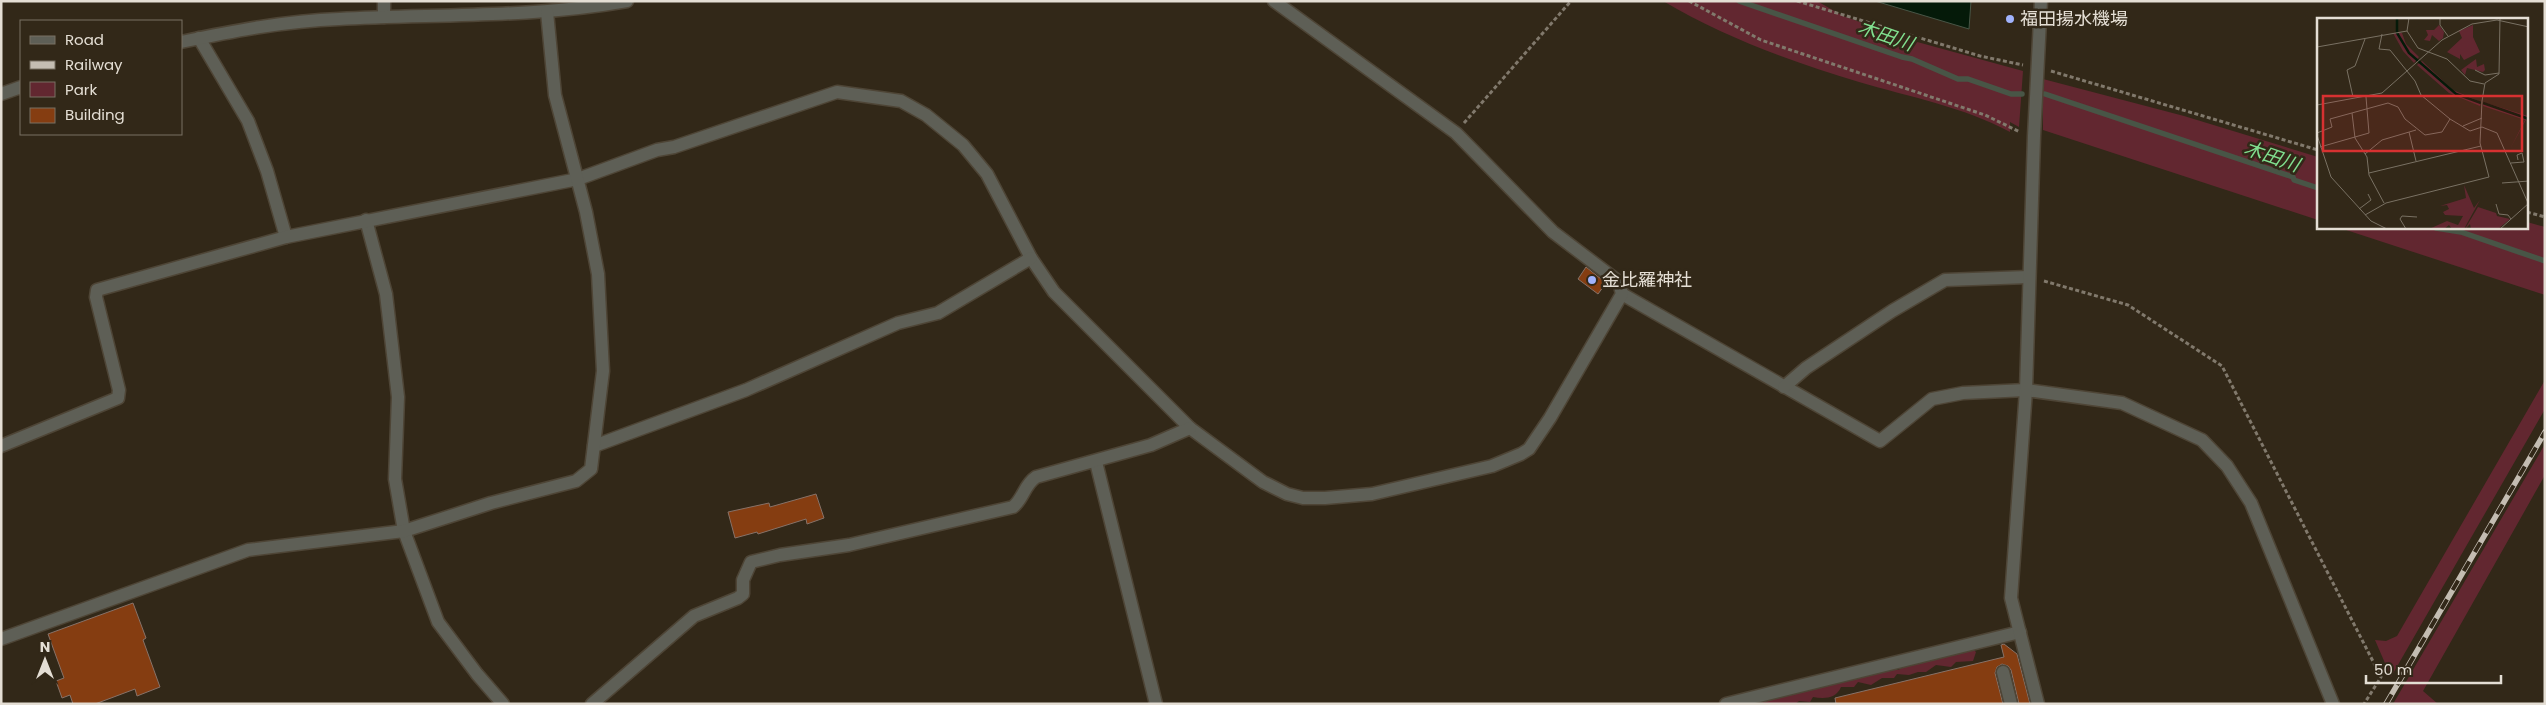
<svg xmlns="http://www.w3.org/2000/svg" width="2546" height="705" font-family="Poppins,'Noto Sans JP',sans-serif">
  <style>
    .green { fill: #622730 }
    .water { fill: #051a09; stroke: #485546 }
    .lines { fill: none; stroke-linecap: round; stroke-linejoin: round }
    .stream { stroke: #485546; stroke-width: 5.5 }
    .building { fill: #853d11; stroke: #877268 }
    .minor-casing { stroke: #4e4536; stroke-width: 15 }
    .path { stroke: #81796c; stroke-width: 3; stroke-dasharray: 4 2.5; stroke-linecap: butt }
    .minor { stroke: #5e5f56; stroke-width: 12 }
    .rail-casing { stroke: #c4bdb2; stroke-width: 5.5 }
    .rail { stroke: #322818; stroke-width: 4; stroke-dasharray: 11; stroke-linecap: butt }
    .poi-dot { fill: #a1b3fd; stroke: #322818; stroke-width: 2 }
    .labels { text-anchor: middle; stroke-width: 5; stroke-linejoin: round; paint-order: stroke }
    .poi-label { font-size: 18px; fill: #e4ded4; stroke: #322818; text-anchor: start }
    .water-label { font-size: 19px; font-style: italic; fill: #81df8f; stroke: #322818 }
    .inset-river { fill: none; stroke: #051a09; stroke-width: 2.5 }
    .inset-road { fill: none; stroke: #797163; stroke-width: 1 }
    .view { fill: #d73131; fill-opacity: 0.15; stroke: #d73131; stroke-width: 2.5 }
    .inset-edge { fill: none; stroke: #e4ded4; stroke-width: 2.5 }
  </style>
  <rect width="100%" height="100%" fill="#322818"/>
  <g class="green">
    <path d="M1663 1H1817L1843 16 1910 40 2023 71 2019 127 2010 122V132C1964 107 1910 97 1859 82 1792 62 1724 37 1663 1Z"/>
    <path d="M2043 79 2184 116 2318 157V220L2043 130Z"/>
    <path d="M2527 222 2545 227V295L2340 228H2527Z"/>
    <path d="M2545 380V409L2391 677 2375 640 2386 641 2397 636Z"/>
    <path d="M2545 444V475L2423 691 2438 704H2393Z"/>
    <path d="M1973 649 1976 652 1973 661 1956 662 1951 667 1936 665 1926 672H1918L1909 675 1897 674 1894 678H1882L1871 685 1858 682 1854 687H1841C1836 699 1824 699 1813 697L1810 702 1799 701 1795 704H1748L1881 673 1888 668 1898 670 1912 663 1920 664 1927 659 1937 660 1940 657Z"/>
  </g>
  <path class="water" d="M1875 1H1971L1969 29Z"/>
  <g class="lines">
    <g class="stream">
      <path d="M1739 1 1902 57 1912 59 1958 79H1968L2011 94H2022"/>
      <path d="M2045 94 2293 177 2294 180 2318 188"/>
      <path d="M2436 228 2461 232 2545 261"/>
    </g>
  </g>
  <g class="building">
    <path d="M1586 267 1606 283 1598 294 1578 279Z"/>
    <path d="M816 494 824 518 807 524 806 519 758 534 757 532 735 538 728 512 769 503 770 507Z"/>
    <path d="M133 603 146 638 143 640 160 687 137 696 135 689 95 704H73L70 695 62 698 56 681 64 678 48 634Z"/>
    <path d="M2004 644 2017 654 2030 704H2019L2011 670 2008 666 2002 664 1997 667 1995 673 2003 704H1836L1835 698 2004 657 2001 645Z"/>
  </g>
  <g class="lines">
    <g class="minor-casing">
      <g id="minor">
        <path d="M384 1V17"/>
        <path d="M199 38 248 121 267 171 286 237"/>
        <path d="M181 42C234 31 285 21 339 19 434 14 532 18 627 1"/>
        <path d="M1 94 21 87"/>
        <path d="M366 220 386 294 398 397 395 479 404 531 438 622 477 674 503 704"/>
        <path d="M1622 294 1880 441 1932 399 1963 393 2026 390 2122 403 2202 440 2227 466 2251 503 2333 704"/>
        <path d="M1784 387 1806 368 1892 311 1945 280 2028 277"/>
        <path d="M1 446 118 398 119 390 96 297 97 290 286 237 578 179 657 150 674 147 837 92 901 101 926 115 963 145 987 174 1031 258 1054 292 1190 428 1263 482 1287 494 1303 498H1325L1372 494 1492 466 1521 454 1529 449 1550 418 1622 294 1619 282 1553 232 1456 133 1274 1"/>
        <path d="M594 446 746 390 898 323 938 313 1031 258"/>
        <path d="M1096 462 1156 704"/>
        <path d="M1 639 248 550 404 531 491 503 576 481 591 469 603 371 598 274 586 212 555 95 547 12"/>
        <path d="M2003 672 2011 704"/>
        <path d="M592 704 694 616 738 598 743 594V580L751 562 780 555 849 545 1013 507C1024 498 1024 485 1036 477L1151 445 1190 428"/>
        <path d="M1726 704 2020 632"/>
        <path d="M2038 704 2011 598 2026 390 2034 136 2041 1"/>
      </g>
    </g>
    <g class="path">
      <path d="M1689 1 1761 40 1985 115 2020 132"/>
      <path d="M1797 1 1980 56 2023 65"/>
      <path d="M2051 71 2318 150"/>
      <path d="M1464 123 1571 1"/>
      <path d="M2527 212 2545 217"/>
      <path d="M2044 281 2128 305 2222 366 2381 677 2364 704"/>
    </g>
    <use href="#minor" class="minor"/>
    <g class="rail-casing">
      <path id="rail" d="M2386 704 2545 432"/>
    </g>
    <use href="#rail" class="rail"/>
  </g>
  <g class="poi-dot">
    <circle cx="2010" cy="19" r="5"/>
    <circle cx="1592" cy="280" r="5"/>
  </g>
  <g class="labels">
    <g class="poi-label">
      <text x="2020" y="25">福田揚水機場</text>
      <text x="1602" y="286">金比羅神社</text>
    </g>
    <g class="water-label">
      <text transform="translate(1886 35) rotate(19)" y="7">木田川</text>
      <text transform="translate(2272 156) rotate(19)" y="7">木田川</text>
    </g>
  </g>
  <g transform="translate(2317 18)">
    <rect width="211" height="211" fill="#322818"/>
    <path d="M122 7 127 14 126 20 122 23 115 17 113 23 107 22 111 17 109 12H117ZM156 7V19L163 34 147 42 143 36V41L130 34 145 20 142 13ZM76 15H85L89 26 102 39 97 45 86 33ZM159 41 160 49 167 46 168 52 166 54 150 50 148 57 144 52ZM105 43 136 72 164 84 163 88 132 75 100 47ZM166 84 211 98 193 131 208 102 166 88ZM147 167 157 190 163 182 147 211H135L132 207 127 211H112L130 203 141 207 146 198 128 197 126 194 132 191 130 187 123 188 149 180ZM161 189 179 195 180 198 193 201 181 211H154L153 206 148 211Z" fill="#622730"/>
    <path class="inset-river" d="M80 0V15L92 35 139 76 164 85M166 85 212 101"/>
    <path class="inset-road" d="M92 0 90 13 101 30 130 41 153 63 167 66M123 0V7L131 18M65 16 62 31 73 32 98 63 104 77 133 101 153 113 165 109 180 115 211 185M0 29 90 13M158 52 168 57 182 55M36 79 30 52 38 48 48 21M0 87 65 75 125 22 155 6 180 2 212 9M35 95 38 120 50 139 52 157 67 185M146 108 165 100M92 114 99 143M0 115 15 109 13 101 71 85 81 89 88 101 108 117 125 114 133 101M0 117 14 159 54 203 70 211M3 129 52 115 49 79M48 136 65 122 99 112M194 145 207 144 205 135 200 137 201 142M52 155 164 128M185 165 212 163M179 186 182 196 191 197 194 201M42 191 54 182 51 176M48 197 69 185 172 159 163 125 165 83 168 65 182 56 183 0M89 211 83 201 85 198 100 199M183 211 212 185"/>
    <path class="view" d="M6 78H205V133H6Z"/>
    <rect width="211" height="211" class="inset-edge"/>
  </g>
  <rect width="2546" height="705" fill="none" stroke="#e4ded4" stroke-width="5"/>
  <rect x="20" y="20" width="162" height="115" fill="#322818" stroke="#797163"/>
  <rect x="30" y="36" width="25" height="8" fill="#5e5f56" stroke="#797163"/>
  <text x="65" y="45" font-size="15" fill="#e4ded4">Road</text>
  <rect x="30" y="61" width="25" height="8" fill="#c4bdb2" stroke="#797163"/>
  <text x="65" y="70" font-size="15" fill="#e4ded4">Railway</text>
  <rect x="30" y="82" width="25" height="15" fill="#622730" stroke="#797163"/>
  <text x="65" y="95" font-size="15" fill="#e4ded4">Park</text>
  <rect x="30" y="108" width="25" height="15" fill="#853d11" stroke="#797163"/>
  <text x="65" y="120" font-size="15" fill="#e4ded4">Building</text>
  <g transform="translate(45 660)" stroke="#322818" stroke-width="4" paint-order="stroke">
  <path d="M0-4L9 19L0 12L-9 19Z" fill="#e4ded4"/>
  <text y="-8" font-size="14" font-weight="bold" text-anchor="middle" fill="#e4ded4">N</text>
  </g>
  <path d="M2366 675v8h135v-8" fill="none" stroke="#e4ded4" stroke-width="2.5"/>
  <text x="2374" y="675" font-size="15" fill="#e4ded4" stroke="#322818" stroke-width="4" paint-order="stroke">50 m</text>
</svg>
